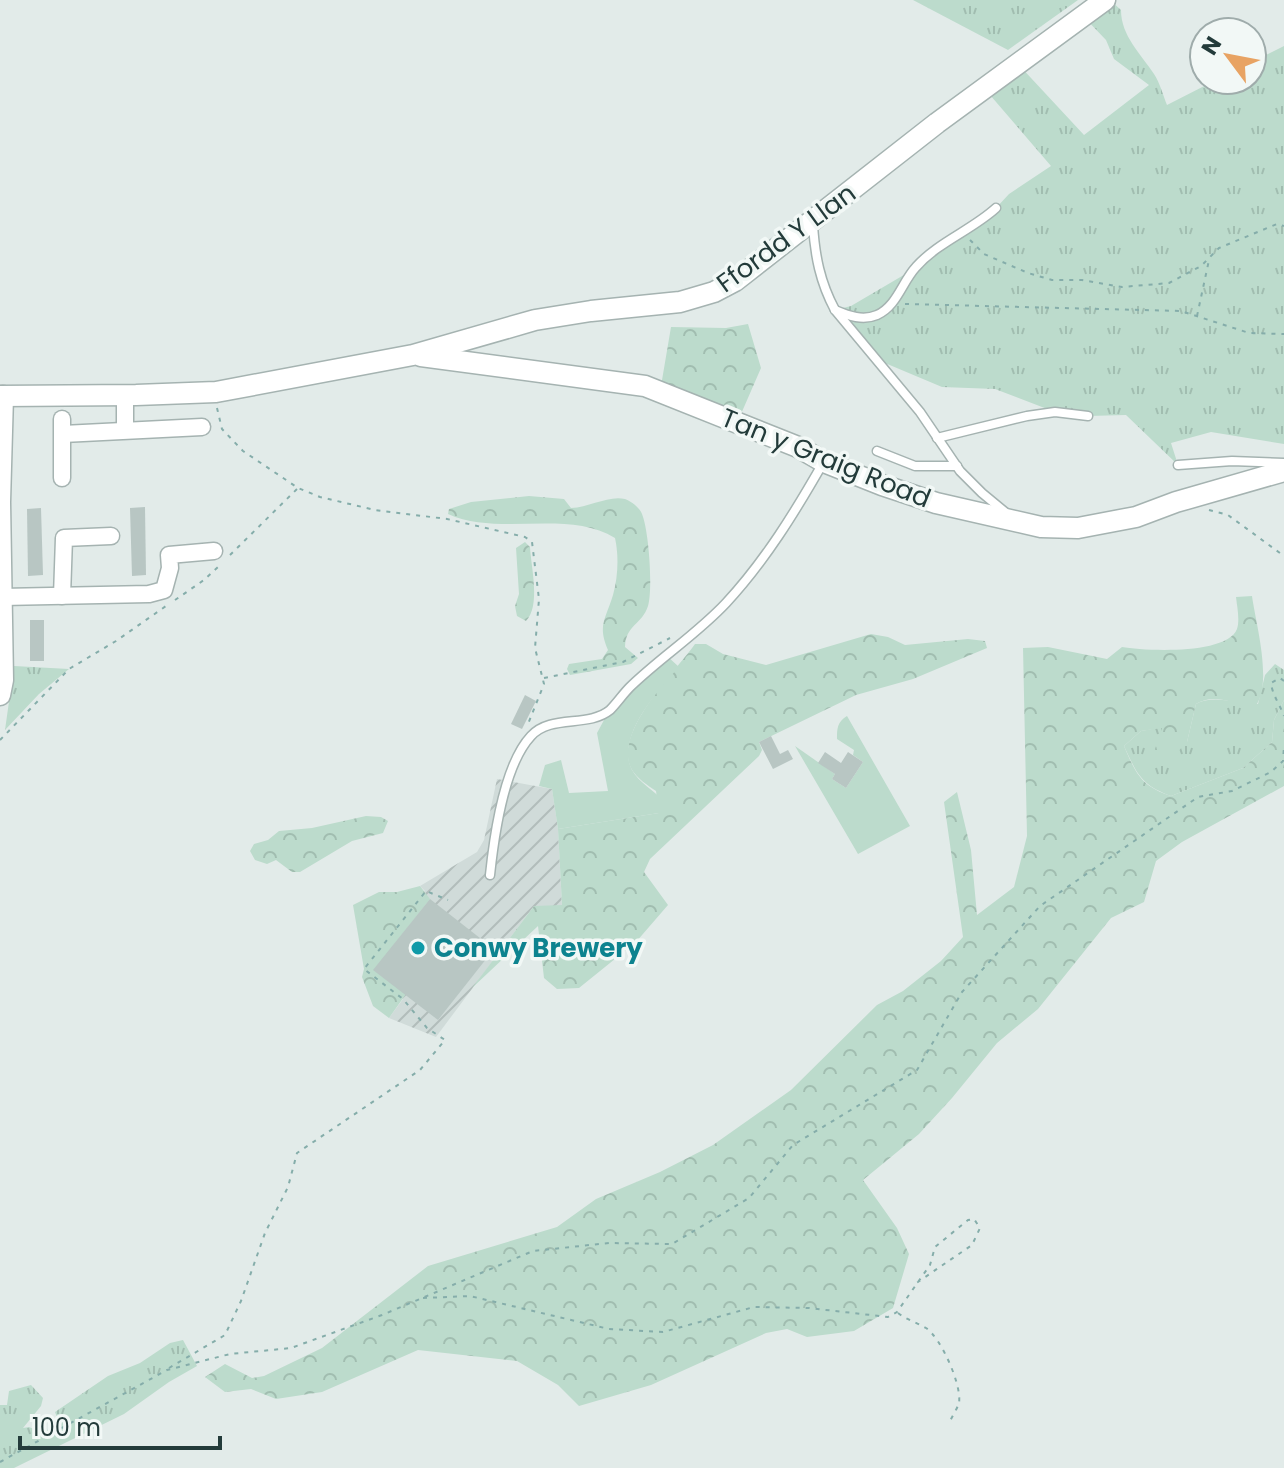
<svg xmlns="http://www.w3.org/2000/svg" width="1284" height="1468" font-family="Poppins,sans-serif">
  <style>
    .industrial { fill: url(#industrial-furrows) }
    .grass { fill: url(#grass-tufts) }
    .forest { fill: url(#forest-crowns) }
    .garden { fill: #bcdbcc }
    .building { fill: #b8c6c3 }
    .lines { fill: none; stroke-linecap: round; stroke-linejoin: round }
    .service-casing { stroke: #a5b3b1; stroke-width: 11 }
    .minor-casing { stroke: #a5b3b1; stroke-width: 19 }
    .tertiary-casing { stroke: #a5b3b1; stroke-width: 23 }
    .path { stroke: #85adaa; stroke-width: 2; stroke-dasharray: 4 6; stroke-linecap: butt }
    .service { stroke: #fff; stroke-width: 8 }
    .minor { stroke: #fff; stroke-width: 16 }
    .tertiary { stroke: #fff; stroke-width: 20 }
    .culture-dot { fill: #0f9aa8; stroke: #f2f8f6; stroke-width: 3 }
    .labels { text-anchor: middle; stroke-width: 7; stroke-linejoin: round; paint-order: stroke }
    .street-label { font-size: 26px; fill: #233b3a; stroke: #f2f8f6 }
    .culture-label { font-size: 26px; font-weight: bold; fill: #0d838f; stroke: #f2f8f6; text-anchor: start }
  </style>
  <defs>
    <pattern id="industrial-furrows" width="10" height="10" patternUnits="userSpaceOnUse" patternTransform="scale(2)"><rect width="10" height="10" fill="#d0dbd9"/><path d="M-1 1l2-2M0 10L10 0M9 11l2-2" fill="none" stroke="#b2bdbb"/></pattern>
    <pattern id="grass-tufts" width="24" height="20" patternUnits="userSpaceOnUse" patternTransform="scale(2)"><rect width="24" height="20" fill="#bcdbcc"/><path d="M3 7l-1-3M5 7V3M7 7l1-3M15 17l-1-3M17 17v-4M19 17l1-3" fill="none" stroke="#a1bdb0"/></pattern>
    <pattern id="forest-crowns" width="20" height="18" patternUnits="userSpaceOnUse" patternTransform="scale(2)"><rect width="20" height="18" fill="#bcdbcc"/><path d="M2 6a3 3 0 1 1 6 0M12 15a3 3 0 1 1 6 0" fill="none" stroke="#a1bdb0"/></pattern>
  </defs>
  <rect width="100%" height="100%" fill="#e2ebe9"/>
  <path class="industrial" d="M497 779 552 789 558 829 562 906H534L436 1037 389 1018 403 999 364 969 425 891 420 886 477 852 484 840Z"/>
  <g class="grass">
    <path d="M913 0H1078L1008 50Z"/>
    <path d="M1110 0 1121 10C1121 36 1141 54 1154 74 1160 83 1163 95 1167 105L1216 80H1252V62L1284 46V444L1211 432 1171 443 1178 465 1126 415 1088 416 1055 412 995 389 942 387 873 358 835 310 851 306 914 269 996 208 1009 194 1051 166 984 88 1018 64 1084 135 1149 85 1114 59 1106 40 1083 16Z"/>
    <path d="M1275 664 1284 670V700L1274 720 1272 742 1243 768 1171 796C1141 785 1137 774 1124 746L1141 731 1163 727 1187 742 1196 704C1213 694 1237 704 1258 704L1265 675Z"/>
    <path d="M14 666 69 669 39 694 5 730Z"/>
    <path d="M183 1340 197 1366 169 1382 124 1414 14 1468H0V1405H7L9 1391 31 1385 43 1398 41 1406 23 1428 29 1427 44 1433 58 1420 55 1412 108 1376 140 1363 170 1343Z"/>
  </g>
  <g class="forest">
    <path d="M748 324 761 368 741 414 661 386 671 327 726 328Z"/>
    <path d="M529 496 564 499 571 508C590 507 609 495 625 499 631 501 640 508 642 514 649 531 653 590 648 606 642 625 626 624 625 647L638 658 631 664 570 675 567 669 569 664 602 659 608 650C597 625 606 619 613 595 618 577 619 556 615 538 568 509 499 537 448 514L449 509 471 502Z"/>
    <path d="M525 542 530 547C531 567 541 606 526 621L517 616 515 606 519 594 516 548Z"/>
    <path d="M1252 596C1256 625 1275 690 1252 710 1234 702 1213 693 1196 704L1187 742 1169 761 1159 760 1155 749 1162 728 1141 731 1124 746C1136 774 1141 786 1171 796L1243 768 1272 742 1274 720 1284 700V786L1182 842 1156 861 1144 902 1111 918 1038 1009 997 1043 952 1098 919 1134 863 1180 897 1228 909 1254 893 1308 854 1331 807 1337 787 1329 766 1333 651 1385 579 1406 558 1385 517 1361 418 1350 322 1392 276 1399 251 1389 225 1392 205 1377 225 1364 252 1378 264 1376 322 1348 428 1266 557 1227 596 1199 660 1172 713 1145 791 1090 877 1005 903 991 941 961 963 937 944 802 957 792 971 850 977 915 1014 887 1027 836 1023 648 1048 647 1107 659 1122 647C1145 651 1227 655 1237 629 1240 620 1237 606 1236 597Z"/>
    <path d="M871 634 888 637 905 645 968 639 985 641 987 648 913 679 856 695 759 742 762 750 759 756 650 859 644 872 668 905 636 942 579 988 557 989 544 978 538 926 472 988 534 906 562 905 558 829 659 813 656 791C647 785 638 779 632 770 611 734 676 671 695 644H706L723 654 766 665Z"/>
    <path d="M366 816 381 817 388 821 383 833 352 841 300 872H292L276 860 267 864 255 860 250 851 254 844 268 840 279 831 312 828Z"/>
    <path d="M420 886 430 899 374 970 406 994 389 1018 373 1006 362 977 364 969 353 905 379 892H397Z"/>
  </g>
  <g class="garden">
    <path d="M667 656 679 667C659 689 615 737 632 770 639 783 654 790 663 801L659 813 558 829 552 789 539 786 545 765 561 760 569 793 608 791 597 733 610 709Z"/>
    <path d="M847 716 910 826 858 854 795 746 835 774 832 779 846 788 863 762 853 755 854 750 837 739C837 729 837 722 847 716Z"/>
  </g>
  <g class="building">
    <path d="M145 507 146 575 132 576 130 508Z"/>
    <path d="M41 508 43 575 28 576 27 509Z"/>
    <rect x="30" y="620" width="14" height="41"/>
    <path d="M525 695 536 701 522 729 511 724Z"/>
    <path d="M771 736 780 754 788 750 793 759 773 769 759 742Z"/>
    <path d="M825 752 841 763 848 752 863 762 846 788 832 779 835 774 818 763Z"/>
    <path d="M430 899 494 949 438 1020 373 970Z"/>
  </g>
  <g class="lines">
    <g class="service-casing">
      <g id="service">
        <path d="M813 225C815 256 820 282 835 310L920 412 960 471 982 493 1005 512"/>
        <path d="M835 310C849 316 863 321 877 315 897 306 902 282 916 267 938 242 972 230 996 208"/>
        <path d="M937 438 1027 416 1055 412 1088 416"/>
        <path d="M877 451 915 466H957"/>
        <path d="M1178 465 1232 461 1284 463"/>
        <path d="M490 875C494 837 504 765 531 736 551 714 588 728 610 710 617 703 623 694 630 687 661 657 697 634 726 603 765 561 795 512 823 463"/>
      </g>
    </g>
    <g class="minor-casing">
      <g id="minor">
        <path d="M62 419V478"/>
        <path d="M125 429V395"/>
        <path d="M63 434 202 427"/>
        <path d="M62 596 64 538 111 536"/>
        <path d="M2 597 149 594 164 590 170 568 169 555 214 551"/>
      </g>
    </g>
    <g class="tertiary-casing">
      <g id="tertiary">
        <path d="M421 356 645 386 798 447 824 462 882 485 936 503 1041 527 1078 528 1136 517 1176 502 1284 471"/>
        <path d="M0 396 136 395 216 392 413 355 535 320 591 311 680 302 714 292 735 281 937 123 1105 0"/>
        <path d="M0 695 3 680 0 502 3 396"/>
      </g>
    </g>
    <g class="path">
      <path d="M970 240 984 254 1028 273 1052 280H1082L1122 287 1169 283 1201 266 1219 248 1277 224 1284 226"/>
      <path d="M905 304 1181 311 1249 333 1284 334"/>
      <path d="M1197 316 1209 260"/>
      <path d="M217 408 222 429 243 451 298 488 320 497 375 510 447 519 525 537 532 542 539 599 535 648 544 684 528 724"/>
      <path d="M1209 510 1228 515 1284 556"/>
      <path d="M230 555 297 489"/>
      <path d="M175 600 204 580 220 565"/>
      <path d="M544 678 623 662 670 638"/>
      <path d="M1284 681 1280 678 1271 683C1272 694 1280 705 1284 716"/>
      <path d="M0 740 69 669 116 641 166 606"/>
      <path d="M423 1298 470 1296 609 1329 663 1332 754 1307 809 1308 888 1317 897 1312 930 1265 935 1247 968 1220 974 1219 980 1228 972 1245 915 1284"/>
      <path d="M898 1313C907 1320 916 1322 926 1328 941 1338 962 1385 959 1403 957 1409 953 1415 950 1421"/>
      <path d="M169 1368 225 1335 241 1301 265 1233 288 1187 297 1153 420 1070 445 1040 427 1028 403 999 364 969 426 891 448 900"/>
      <path d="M0 1462 167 1370 230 1354 291 1348 382 1315 533 1251 609 1243 672 1244 749 1198 793 1145 917 1070 962 992 1040 906 1198 797 1232 791 1271 772 1283 761 1284 746"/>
    </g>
    <use href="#service" class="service"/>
    <use href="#minor" class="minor"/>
    <use href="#tertiary" class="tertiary"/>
  </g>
  <circle class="culture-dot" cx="418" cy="948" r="8"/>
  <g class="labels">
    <g class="street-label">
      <text transform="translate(786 238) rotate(-36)" y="9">Ffordd Y Llan</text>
      <text transform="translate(826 458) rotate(22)" y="9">Tan y Graig Road</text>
    </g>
    <g class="culture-label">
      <text x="434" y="957">Conwy Brewery</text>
    </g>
  </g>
  <g transform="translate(1228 56) rotate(302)"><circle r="38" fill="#f2f8f6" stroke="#9facab" stroke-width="2"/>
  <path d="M0-6L14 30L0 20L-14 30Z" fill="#e8a363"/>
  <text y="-12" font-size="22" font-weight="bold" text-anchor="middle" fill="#233b3a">N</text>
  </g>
  <path d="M20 1436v12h200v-12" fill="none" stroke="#233b3a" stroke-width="4"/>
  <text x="32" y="1436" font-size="24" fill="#233b3a" stroke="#f2f8f6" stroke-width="6" paint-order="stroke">100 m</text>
</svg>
